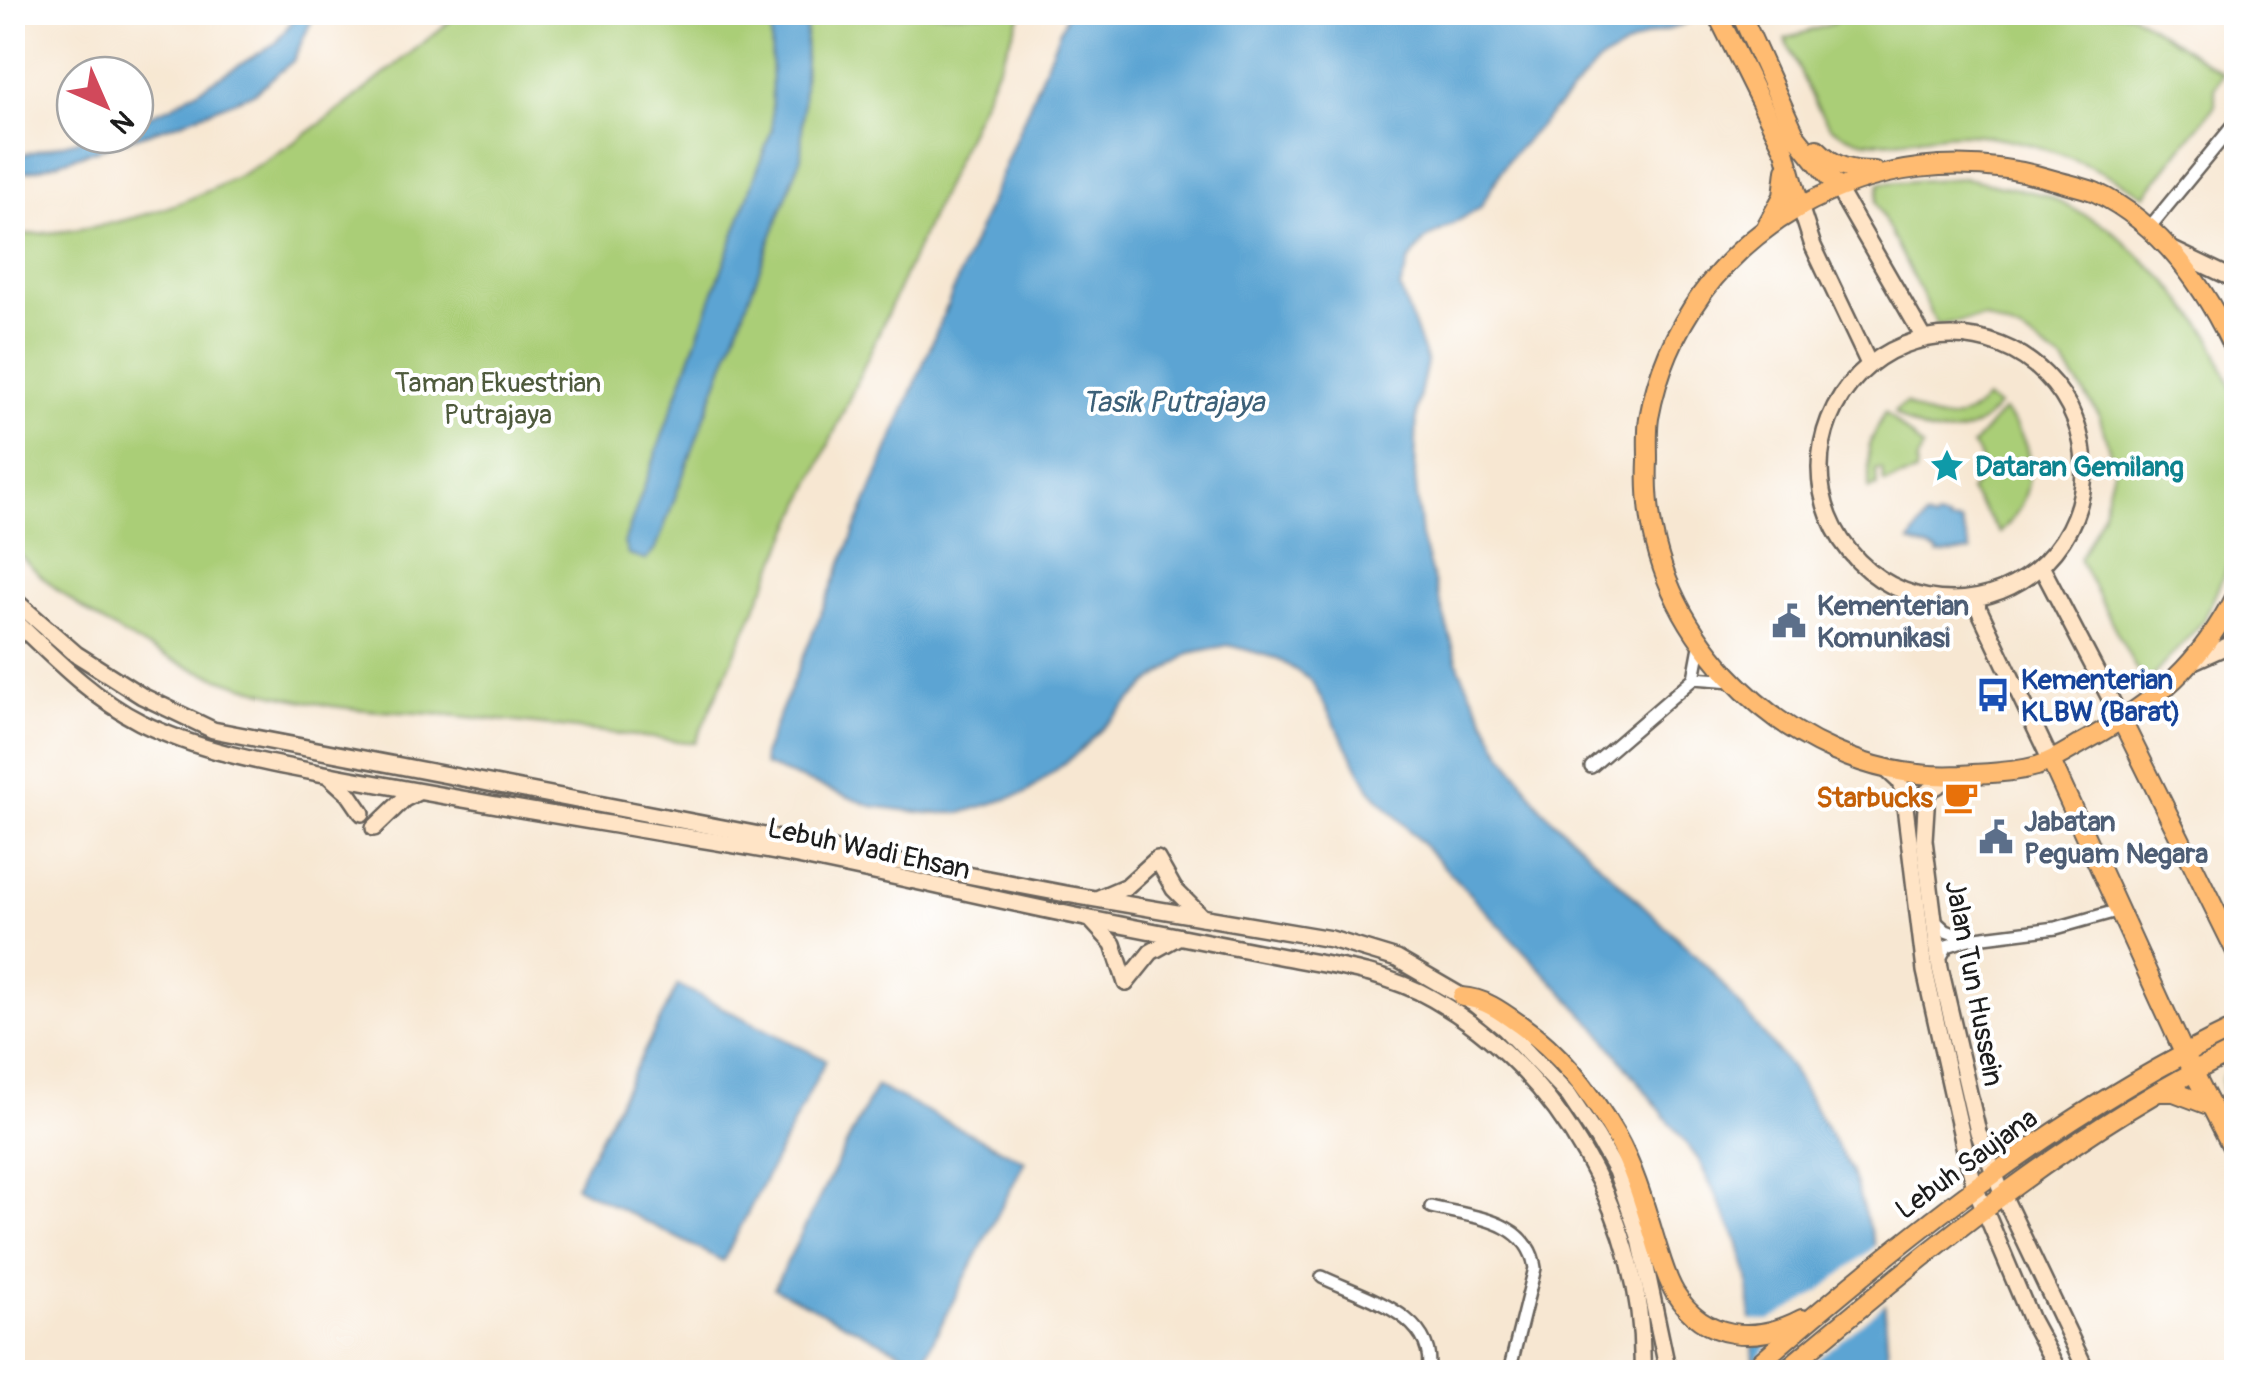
<svg xmlns="http://www.w3.org/2000/svg" width="2249" height="1385" font-family="Pangolin,sans-serif">
  <style>
    .green { fill: #aace77; stroke: #63754a; stroke-width: 2.5 }
    .water { fill: #5ca4d3; stroke: #3c6078; stroke-width: 2.5 }
    .pier { fill: #f7e7d2 }
    .lines { fill: none; stroke-linecap: round; stroke-linejoin: round }
    .street-casing { stroke: #69635c; stroke-width: 16 }
    .secondary-casing { stroke: #69635c; stroke-width: 20 }
    .primary-casing { stroke: #69635c; stroke-width: 22 }
    .street { stroke: #fff; stroke-width: 11 }
    .secondary { stroke: #ffe4c6; stroke-width: 15 }
    .primary { stroke: #ffbb71; stroke-width: 18 }
    .labels { text-anchor: middle; stroke-width: 8; stroke-linejoin: round; paint-order: stroke }
    .park-label { font-size: 28px; fill: #4e5a3c; stroke: #fff }
    .culture-label { font-size: 28px; font-weight: bold; fill: #0d838f; stroke: #fff; text-anchor: start }
    .service-label { font-size: 28px; font-weight: bold; fill: #4e5e75; stroke: #fff; text-anchor: start }
    .transit-label { font-size: 28px; font-weight: bold; fill: #164399; stroke: #fff; text-anchor: start }
    .food-label { font-size: 28px; font-weight: bold; fill: #c56008; stroke: #fff; text-anchor: end }
    .street-label { font-size: 28px; fill: #1c1c1c; stroke: #fff }
    .water-label { font-size: 30px; font-style: italic; fill: #3c6078; stroke: #fff }
  </style>
  <rect width="100%" height="100%" fill="#fff"/>
  <filter id="ink" filterUnits="userSpaceOnUse"><feTurbulence type="fractalNoise" baseFrequency=".01" numOctaves="2"/><feDisplacementMap in="SourceGraphic" scale="20" xChannelSelector="R" yChannelSelector="G"/><feConvolveMatrix kernelMatrix="1 2 1 2 8 2 1 2 1" color-interpolation-filters="sRGB"/></filter>
  <filter id="wash" filterUnits="userSpaceOnUse"><feTurbulence type="fractalNoise" baseFrequency=".0048" numOctaves="4" result="noise"/><feDisplacementMap in="SourceGraphic" scale="40" xChannelSelector="R" yChannelSelector="G"/><feGaussianBlur stdDeviation="2.25" result="paint"/><feColorMatrix in="noise" values="0 0 0 0 0 0 0 0 0 0 0 0 0 0 0 0 0 1.4 0 .05"/><feComposite in="paint" operator="in"/></filter>
  <g filter="url(#wash)">
    <rect width="100%" height="100%" fill="#f7e7d2"/>
    <g class="green">
      <path d="M460 13H1022L695 743C613 734 530 722 447 715 406 712 366 712 326 705 210 686 93 635 13 548V235C212 229 315 130 460 13Z"/>
      <path d="M1835 13H2131L2223 73 2215 88V105L2145 195C2091 163 2028 137 1965 134 1920 132 1872 157 1831 127 1820 119 1793 56 1785 39L1834 23Z"/>
      <path d="M1965 178 2046 195 2108 227 2168 282 2210 336 2236 398 2235 549 2204 620 2150 679 2137 671 2079 559 2102 514 2114 466 2099 415 2064 363 2023 334 1984 318 1937 325 1876 203 1880 183Z"/>
      <path d="M1986 399 1998 406C1969 442 1927 442 1894 412L1906 403C1933 424 1962 426 1986 399Z"/>
      <path d="M2003 411C2040 447 2037 497 2000 533L1970 491C1984 476 1986 461 1972 445Z"/>
      <path d="M1885 412 1923 448 1917 460 1916 473 1884 483 1882 469H1876L1877 486 1869 489V445Z"/>
      <path d="M2236 1064V1118C2227 1099 2210 1077 2236 1064Z"/>
    </g>
    <g class="water">
      <path d="M298 12 315 13 293 61 254 93 176 124 38 169 13 174V157L97 135H135V121L170 107 277 42Z"/>
      <path d="M771 13H807L801 157 656 549 645 560 628 555 624 543 772 129Z"/>
      <path d="M1067 13H1707L1679 26 1646 36 1599 62 1507 161 1480 208 1425 240 1409 261 1400 288 1427 362 1417 409 1415 476 1421 537 1460 670 1499 747 1542 809 1708 967 1791 1068 1851 1170 1882 1268 1889 1372H1755L1748 1278 1738 1242 1698 1159 1595 1026 1370 789 1311 680 1276 658 1229 645 1190 653 1147 685 1075 755 1026 793 961 813H926L872 806 764 765 763 755Z"/>
      <path d="M1925 518 1934 521 1936 518 1948 520 1949 523 1961 522 1971 552 1938 555 1937 552 1910 542Z"/>
      <path d="M678 985 826 1060 723 1261 575 1186Z"/>
      <path d="M876 1086 1025 1161 922 1362 774 1288Z"/>
    </g>
    <path class="pier" d="M1879 1243 1887 1267 1889 1300 1802 1372H1750L1771 1341 1748 1344 1746 1321 1770 1320 1795 1307 1820 1291Z"/>
  </g>
  <g filter="url(#ink)">
    <g class="lines">
      <g class="street-casing">
        <g id="street">
          <path d="M2149 228 2236 122"/>
          <path d="M1694 678 1733 681"/>
          <path d="M1591 767 1694 678 1701 641"/>
          <path d="M1934 920 1946 931 1968 939"/>
          <path d="M1939 960 1947 946 1968 939 2056 928 2120 910"/>
          <path d="M1431 1207C1471 1217 1528 1219 1535 1268L1509 1372"/>
          <path d="M1322 1277C1363 1297 1438 1315 1428 1372"/>
        </g>
      </g>
      <g class="secondary-casing">
        <g id="secondary">
          <path d="M1837 187 1924 338"/>
          <path d="M1800 206 1813 246 1869 364"/>
          <path d="M2173 250 2236 280"/>
          <circle cx="1952" cy="468" r="132"/>
          <path d="M2041 566 2122 721"/>
          <path d="M12 598 76 654 142 696 213 730 1066 894 1331 939 1397 959 1473 1003 1505 1029 1569 1096 1597 1138 1616 1171 1640 1239 1668 1372"/>
          <path d="M1974 599 2051 761"/>
          <path d="M12 618C52 656 91 697 140 722 204 754 277 765 346 778 436 795 525 810 615 825 676 836 737 844 797 856 909 878 1019 906 1131 927 1182 937 1233 947 1284 957 1334 966 1388 973 1433 999 1560 1071 1647 1226 1642 1372"/>
          <path d="M2196 660 2236 642"/>
          <path d="M1886 769 1899 781 1903 790 1925 971 1965 1150 1975 1187 2031 1320 2059 1372"/>
          <path d="M328 775 349 794 362 813"/>
          <path d="M1955 775 1927 792 1924 840 1940 968 1978 1132 2002 1193 2087 1372"/>
          <path d="M374 828 404 799 418 792"/>
          <path d="M1099 898 1127 886 1157 859 1174 889 1202 917"/>
          <path d="M1091 920 1113 944 1126 983"/>
          <path d="M1126 983 1151 952 1178 937"/>
        </g>
      </g>
      <g class="primary-casing">
        <g id="primary">
          <path d="M1716 12 1785 151 1800 206"/>
          <path d="M1740 12 1796 136 1837 187"/>
          <path d="M1817 149C1835 167 1849 171 1874 171"/>
          <path d="M1767 225 1783 196 1786 170"/>
          <path d="M2236 354C2207 289 2161 223 2095 192 2082 187 2067 184 2054 180 1876 125 1683 231 1649 418 1647 432 1648 446 1648 460 1644 543 1672 614 1728 675 1787 739 1873 780 1961 775 1986 773 2012 773 2037 766 2056 760 2072 748 2089 739 2158 700 2200 665 2236 594"/>
          <path d="M2122 721 2236 952"/>
          <path d="M2051 761 2184 1053 2236 1155"/>
          <path d="M1462 997C1485 998 1504 1013 1522 1026 1562 1054 1592 1094 1616 1136 1634 1168 1645 1207 1656 1243 1661 1259 1666 1278 1675 1293 1705 1341 1756 1343 1802 1319"/>
          <path d="M2159 1092H2174L2211 1106"/>
          <path d="M1749 1372C1899 1241 2056 1114 2236 1028"/>
          <path d="M1783 1372C1926 1253 2068 1132 2236 1050"/>
        </g>
      </g>
      <use href="#street" class="street"/>
      <use href="#secondary" class="secondary"/>
      <use href="#primary" class="primary"/>
    </g>
  </g>
  <defs>
    <g id="sight-bare" transform="scale(2.7)"><path d="M0-6L1.8-2.2L6-1.7L2.9 1.2L3.7 5.4L0 3.3L-3.7 5.4L-2.9 1.2L-6-1.7L-1.8-2.2Z" fill="#0f9aa8" stroke="#fff" stroke-width="2.5" paint-order="stroke"/></g>
    <g id="civic-bare" transform="scale(2.7)"><path d="M-.6-6.5H3V-4.5H.6V-3L4-1V1h2V6H-6V1h2V-1L-.6-3ZM-1.2 2.5V6h2.4V2.5Z" fill="#5c6f8a" stroke="#fff" stroke-width="2.5" paint-order="stroke"/></g>
    <g id="bus-bare" transform="scale(2.7)"><path d="M-5-6H5V4H4V6H2V4H-2V6H-4V4H-5ZM-3.5-4V0h7V-4ZM-3.5 1.2v1.5H-2V1.2ZM2 1.2v1.5H3.5V1.2Z" fill="#1a4fb4" stroke="#fff" stroke-width="2.5" paint-order="stroke"/></g>
    <g id="cafe-bare" transform="scale(2.7)"><path d="M-5.5-4.5H6V0H3Q3 3.5 0 3.5H-2.5Q-5.5 3.5-5.5 0ZM3-3.2v2h1.7v-2ZM-6 4.5H4V6H-6Z" fill="#e8710a" stroke="#fff" stroke-width="2.5" paint-order="stroke"/></g>
  </defs>
  <g fill-rule="evenodd">
    <use href="#sight-bare" x="1947" y="466"/>
    <use href="#civic-bare" x="1789" y="621"/>
    <use href="#bus-bare" x="1993" y="695"/>
    <use href="#cafe-bare" x="1961" y="797"/>
    <use href="#civic-bare" x="1996" y="837"/>
  </g>
  <g class="labels">
    <g class="park-label">
      <text x="498" y="392">Taman Ekuestrian<tspan x="498" dy="32">Putrajaya</tspan></text>
    </g>
    <g class="culture-label">
      <text x="1975" y="476">Dataran Gemilang</text>
    </g>
    <g class="service-label">
      <text x="1817" y="615">Kementerian<tspan x="1817" dy="32">Komunikasi</tspan></text>
      <text x="2024" y="831">Jabatan<tspan x="2024" dy="32">Peguam Negara</tspan></text>
    </g>
    <g class="transit-label">
      <text x="2021" y="689">Kementerian<tspan x="2021" dy="32">KLBW (Barat)</tspan></text>
    </g>
    <g class="food-label">
      <text x="1933" y="807">Starbucks</text>
    </g>
    <g class="street-label">
      <text transform="translate(869 848) rotate(12)" y="10">Lebuh Wadi Ehsan</text>
      <text transform="translate(1975 983) rotate(79)" y="10">Jalan Tun Hussein</text>
      <text transform="translate(1966 1163) rotate(-36)" y="10">Lebuh Saujana</text>
    </g>
    <g class="water-label">
      <text x="1173" y="412">Tasik Putrajaya</text>
    </g>
  </g>
  <rect width="2249" height="1385" fill="none" stroke="#fff" stroke-width="50"/>
  <g transform="translate(105 105) rotate(135)"><circle r="48" fill="#ffffff" stroke="#a4a4a4" stroke-width="2.5"/>
  <path d="M0-8L18 38L0 25L-18 38Z" fill="#d1495b"/>
  <text y="-15" font-size="28" font-weight="bold" text-anchor="middle" fill="#1c1c1c">N</text>
  </g>
</svg>
